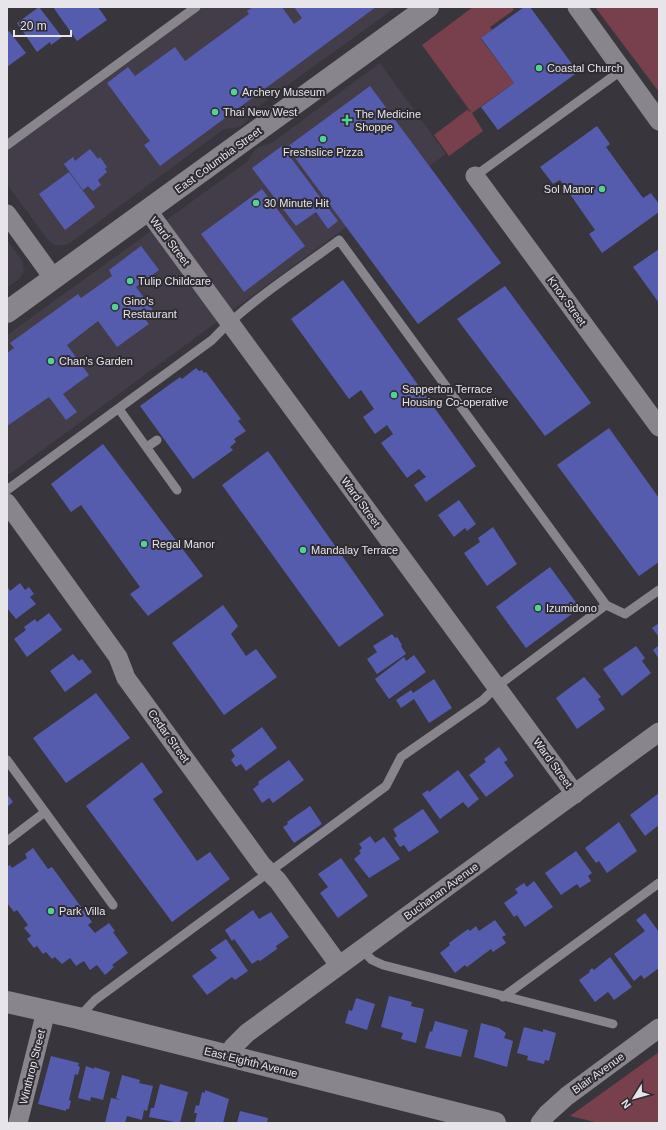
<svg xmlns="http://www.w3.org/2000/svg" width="666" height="1130" font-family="Helvetica,sans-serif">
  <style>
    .built { fill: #433d49 }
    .green { fill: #783f4d }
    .building { fill: #555cad }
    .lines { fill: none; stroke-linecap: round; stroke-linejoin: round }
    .service { stroke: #89858d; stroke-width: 9 }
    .minor { stroke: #89858d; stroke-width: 19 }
    .tertiary { stroke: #89858d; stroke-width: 22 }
    .poi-dot { fill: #51d397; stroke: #2e2b32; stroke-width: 1.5 }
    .labels { text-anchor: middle; stroke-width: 4; stroke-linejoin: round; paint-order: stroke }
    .poi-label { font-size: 11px; fill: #e7e5e9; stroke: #2e2b32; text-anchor: start }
    .street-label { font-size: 11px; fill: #e7e5e9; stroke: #2e2b32 }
  </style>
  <rect width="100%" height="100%" fill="#38353c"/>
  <g class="built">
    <path d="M196 7H396L252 111 247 121 242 125 235 128 224 129 70 243 65 245H54L47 239 7 184V145Z"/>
    <path d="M380 63 446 154 7 476V335L248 161 254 150 259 147 273 142Z"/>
    <path d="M7 240 22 261 24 270 20 278 7 288Z"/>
  </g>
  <g class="green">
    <path d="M473 7H512L514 10 490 27 492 30 481 39 514 83 472 113 483 131 449 156 434 135 467 110 471 112 422 45Z"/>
    <path d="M595 7H659V92Z"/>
    <path d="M659 1052V1123H599L570 1116Z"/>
  </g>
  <g class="building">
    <path d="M39 7 62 37 51 45 50 42 37 52 17 23Z"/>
    <path d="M53 7H98L107 20 77 41Z"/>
    <path d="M253 7H282L294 24 302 18 294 7H376L160 166 144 145 150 141 107 83 128 67 135 76 175 47 185 61 249 14 247 11Z"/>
    <path d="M524 7H530L578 72 498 130 481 107 514 83 481 38Z"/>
    <path d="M9 31 26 53 7 67V33Z"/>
    <path d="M370 86 501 263 418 324 287 147Z"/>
    <path d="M597 126 610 144 606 147 643 198 651 193 659 204V212L602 253 589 234 595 230 560 180 553 184 540 167Z"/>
    <path d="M282 146 338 221 328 229 316 212 296 226 252 168Z"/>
    <path d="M90 149 98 159 100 157 107 167 105 169 107 172 98 180 101 185 93 191 88 186 83 190 64 164 73 157 75 161Z"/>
    <path d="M69 172 95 207 65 230 39 194Z"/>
    <path d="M262 189 305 246 244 292 201 234Z"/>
    <path d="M141 246 159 270 136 287 153 310 143 317 149 324 117 347 98 321 67 345 89 375 63 394 77 412 66 420 49 397 7 426V353L14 348 10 343 78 294 81 298 112 276 109 270Z"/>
    <path d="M659 249V303L633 267Z"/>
    <path d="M343 280 476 466 426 502 414 485 426 477 419 469 407 478 381 443 393 434 387 425 375 434 363 417 374 409 361 390 349 399 291 319Z"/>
    <path d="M505 286 591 403 545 436 457 319Z"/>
    <path d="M196 368 199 371 202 370 204 373 206 372 241 419 238 421 246 431 234 439 236 442 230 447 233 450 193 479 140 406 180 377 182 379Z"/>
    <path d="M609 428 659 498V562L639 576 557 465Z"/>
    <path d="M103 444 203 576 148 616 130 594 140 587 81 505 71 512 51 484Z"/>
    <path d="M268 451 384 615 339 647 222 485Z"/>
    <path d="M459 500 476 524 467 531 465 528 454 537 438 515Z"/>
    <path d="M493 527 517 564 487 586 464 553 480 542 478 538Z"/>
    <path d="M550 567 580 608 526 648 496 607Z"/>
    <path d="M20 583 25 590 29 587 34 594 30 597 36 604 16 619 7 608V586L10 591Z"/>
    <path d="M223 605 238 626 231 634 246 656 256 649 277 677 224 715 172 643Z"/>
    <path d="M49 613 62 630 27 657 14 639 26 630 24 627 35 619 37 622Z"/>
    <path d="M659 623V637L652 628Z"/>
    <path d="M392 634 395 638 397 637 402 645 401 646 406 654 377 674 367 659 377 652 373 646Z"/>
    <path d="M659 645V659L653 650Z"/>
    <path d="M636 646 645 658 642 661 651 673 622 696 603 669Z"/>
    <path d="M73 654 79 661 82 659 92 672 65 692 50 671Z"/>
    <path d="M414 655 426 672 389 699 375 679 404 657 406 661Z"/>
    <path d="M584 677 601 697 598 699 605 709 577 729 556 698Z"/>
    <path d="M434 679 452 708 429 723 414 699 401 708 396 700 411 690 413 693Z"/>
    <path d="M96 693 130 738 66 783 33 738Z"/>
    <path d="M262 727 277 748 246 771 241 764 236 767 231 760 235 756 231 750Z"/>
    <path d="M499 747 508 760 504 762 514 776 486 797 469 775 486 762 484 759Z"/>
    <path d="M289 760 304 780 273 803 269 798 262 803 253 789 259 784 258 782Z"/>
    <path d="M142 762 163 792 153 799 197 861 210 852 230 879 172 922 86 806Z"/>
    <path d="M458 770 479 799 468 808 463 802 440 819 422 794 428 790 429 792Z"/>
    <path d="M659 793V825L645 836 630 815Z"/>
    <path d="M7 794 13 802 7 807Z"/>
    <path d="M310 806 322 824 294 843 283 827 288 824 287 822Z"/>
    <path d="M423 809 439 832 409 852 404 845 400 847 394 838 397 836 393 829Z"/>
    <path d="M619 822 637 851 607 873 599 861 596 863 585 848Z"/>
    <path d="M370 836 375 843 384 837 400 859 369 878 354 859 361 853 359 851 362 848 359 844Z"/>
    <path d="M33 848 48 869 52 867 92 922 88 925 95 933 109 923 115 931 113 932 128 953 112 965 114 967 105 975 97 965 90 970 84 961 76 966 70 958 62 964 55 957 52 959 46 952 43 954 37 946 34 948 27 939 31 936 24 928 28 925 17 910 14 912 7 903V867L10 865 12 868 27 858 25 854Z"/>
    <path d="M576 851 592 873 588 876 591 881 580 888 577 884 561 895 545 873Z"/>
    <path d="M341 858 368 896 338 918 320 893 328 887 318 874Z"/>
    <path d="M534 881 553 907 525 927 517 915 514 917 504 903 518 893 515 889 524 883 527 887Z"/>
    <path d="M253 910 259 919 271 912 289 937 276 946 277 949 260 961 258 960 252 964 234 939 232 941 225 930Z"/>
    <path d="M645 913 659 932V968L644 979 641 975 634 981 614 954 645 931 636 920Z"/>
    <path d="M495 920 506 935 502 937 506 943 493 952 491 949 467 967 465 965 455 973 440 953 450 945 449 943 468 929 470 931 476 926 479 931Z"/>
    <path d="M226 939 248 971 235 980 232 977 207 995 192 976 217 958 210 950Z"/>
    <path d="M610 957 632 987 614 1000 608 992 595 1002 579 980 590 972 589 971 592 968 594 970Z"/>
    <path d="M389 996 412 1002 411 1006 424 1009 416 1043 401 1039 403 1033 381 1027Z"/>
    <path d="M356 998 375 1004 367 1030 345 1023 349 1010 352 1011Z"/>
    <path d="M435 1021 468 1030 461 1057 425 1048 430 1031 432 1032Z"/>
    <path d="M481 1023 499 1028 506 1033 504 1038 513 1041 507 1067 474 1057Z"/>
    <path d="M524 1027 543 1032V1029L556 1033 549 1061 545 1060 544 1064 527 1060 528 1056 517 1053Z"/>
    <path d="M51 1056 79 1063 78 1066 80 1067 78 1075 75 1074 69 1100 71 1101 69 1109H66V1111L38 1104Z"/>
    <path d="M86 1066 94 1069V1067L110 1072 103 1100 91 1097 90 1101 78 1098Z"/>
    <path d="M122 1075 140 1080 139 1083 153 1086 147 1111 144 1110 142 1120 127 1116 125 1123H105L111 1098 121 1100 116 1098Z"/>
    <path d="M160 1084 188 1092 180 1123 149 1117 151 1108H154Z"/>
    <path d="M205 1090 229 1099 223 1123H195L197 1113H194L196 1105 199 1106 202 1092 205 1093Z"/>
    <path d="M240 1111 268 1118 267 1123H237Z"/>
  </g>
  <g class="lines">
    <g class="service">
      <path d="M7 145 196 7"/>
      <path d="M475 176 622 70"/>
      <path d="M119 409 177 490"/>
      <path d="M147 447 157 440"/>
      <path d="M7 490 212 340C249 301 296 272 339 240L606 605 625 614 659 590"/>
      <path d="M7 760 113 905"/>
      <path d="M7 841 45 812"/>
      <path d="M361 949 372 960 383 965 613 1024"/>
      <path d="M503 997 659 883"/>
      <path d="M79 1017 95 1000 386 786 401 757 483 700 496 687 606 605"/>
    </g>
    <g class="minor">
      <path d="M577 7 659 121"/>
      <path d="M475 176 659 427"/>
      <path d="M148 211 575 794"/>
      <path d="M7 214 54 279"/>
      <path d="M7 503 118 657 126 678 262 865 278 881 339 965"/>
      <path d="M228 1056 233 1047 247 1033 659 732"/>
      <path d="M18 1123 46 1011"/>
      <path d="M540 1123 547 1114 567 1096 659 1028"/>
    </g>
    <g class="tertiary">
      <path d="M7 312 428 7"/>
      <path d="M7 1002 78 1018 495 1123"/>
    </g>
  </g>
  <g class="poi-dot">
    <circle cx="539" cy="68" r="4"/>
    <circle cx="234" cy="92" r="4"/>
    <circle cx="215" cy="112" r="4"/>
    <path d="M345 114h4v4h4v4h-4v4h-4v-4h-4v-4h4z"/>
    <circle cx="323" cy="139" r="4"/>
    <circle cx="602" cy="189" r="4"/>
    <circle cx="256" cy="203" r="4"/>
    <circle cx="130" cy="281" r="4"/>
    <circle cx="115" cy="307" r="4"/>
    <circle cx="51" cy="361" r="4"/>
    <circle cx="394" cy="395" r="4"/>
    <circle cx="144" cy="544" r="4"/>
    <circle cx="303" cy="550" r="4"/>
    <circle cx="538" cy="608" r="4"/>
    <circle cx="51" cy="911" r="4"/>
  </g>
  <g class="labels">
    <g class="poi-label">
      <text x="547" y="72">Coastal Church</text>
      <text x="242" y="96">Archery Museum</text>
      <text x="223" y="116">Thai New West</text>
      <text x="355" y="118">The Medicine<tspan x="355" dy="13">Shoppe</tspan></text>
      <text x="323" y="156" text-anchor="middle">Freshslice Pizza</text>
      <text x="594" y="193" text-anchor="end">Sol Manor</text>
      <text x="264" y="207">30 Minute Hit</text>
      <text x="138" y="285">Tulip Childcare</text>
      <text x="123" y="305">Gino's<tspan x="123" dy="13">Restaurant</tspan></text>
      <text x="59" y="365">Chan’s Garden</text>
      <text x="402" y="393">Sapperton Terrace<tspan x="402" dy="13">Housing Co-operative</tspan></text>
      <text x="152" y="548">Regal Manor</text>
      <text x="311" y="554">Mandalay Terrace</text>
      <text x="546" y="612">Izumidono</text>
      <text x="59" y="915">Park Villa</text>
    </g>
    <g class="street-label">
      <text transform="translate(218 160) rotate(-36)" y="4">East Columbia Street</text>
      <text transform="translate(170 241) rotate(53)" y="4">Ward Street</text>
      <text transform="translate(567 301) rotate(54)" y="4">Knox Street</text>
      <text transform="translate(361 502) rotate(54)" y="4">Ward Street</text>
      <text transform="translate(169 736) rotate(54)" y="4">Cedar Street</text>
      <text transform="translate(553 763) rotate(54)" y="4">Ward Street</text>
      <text transform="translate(441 891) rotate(-36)" y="4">Buchanan Avenue</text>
      <text transform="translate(251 1062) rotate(14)" y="4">East Eighth Avenue</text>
      <text transform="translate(32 1067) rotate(-76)" y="4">Winthrop Street</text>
      <text transform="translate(598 1073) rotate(-36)" y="4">Blair Avenue</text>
    </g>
  </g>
  <rect width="666" height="1130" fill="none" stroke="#e7e5e9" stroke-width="16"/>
  <g transform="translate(634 1098) rotate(233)" stroke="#2e2b32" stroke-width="3" paint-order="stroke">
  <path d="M0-3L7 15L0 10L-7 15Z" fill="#e7e5e9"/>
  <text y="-6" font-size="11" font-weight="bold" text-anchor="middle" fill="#e7e5e9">N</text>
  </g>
  <path d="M14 30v6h57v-6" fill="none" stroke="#e7e5e9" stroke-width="2"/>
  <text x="20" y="30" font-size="12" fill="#e7e5e9" stroke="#2e2b32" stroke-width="3" paint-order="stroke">20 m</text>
</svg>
